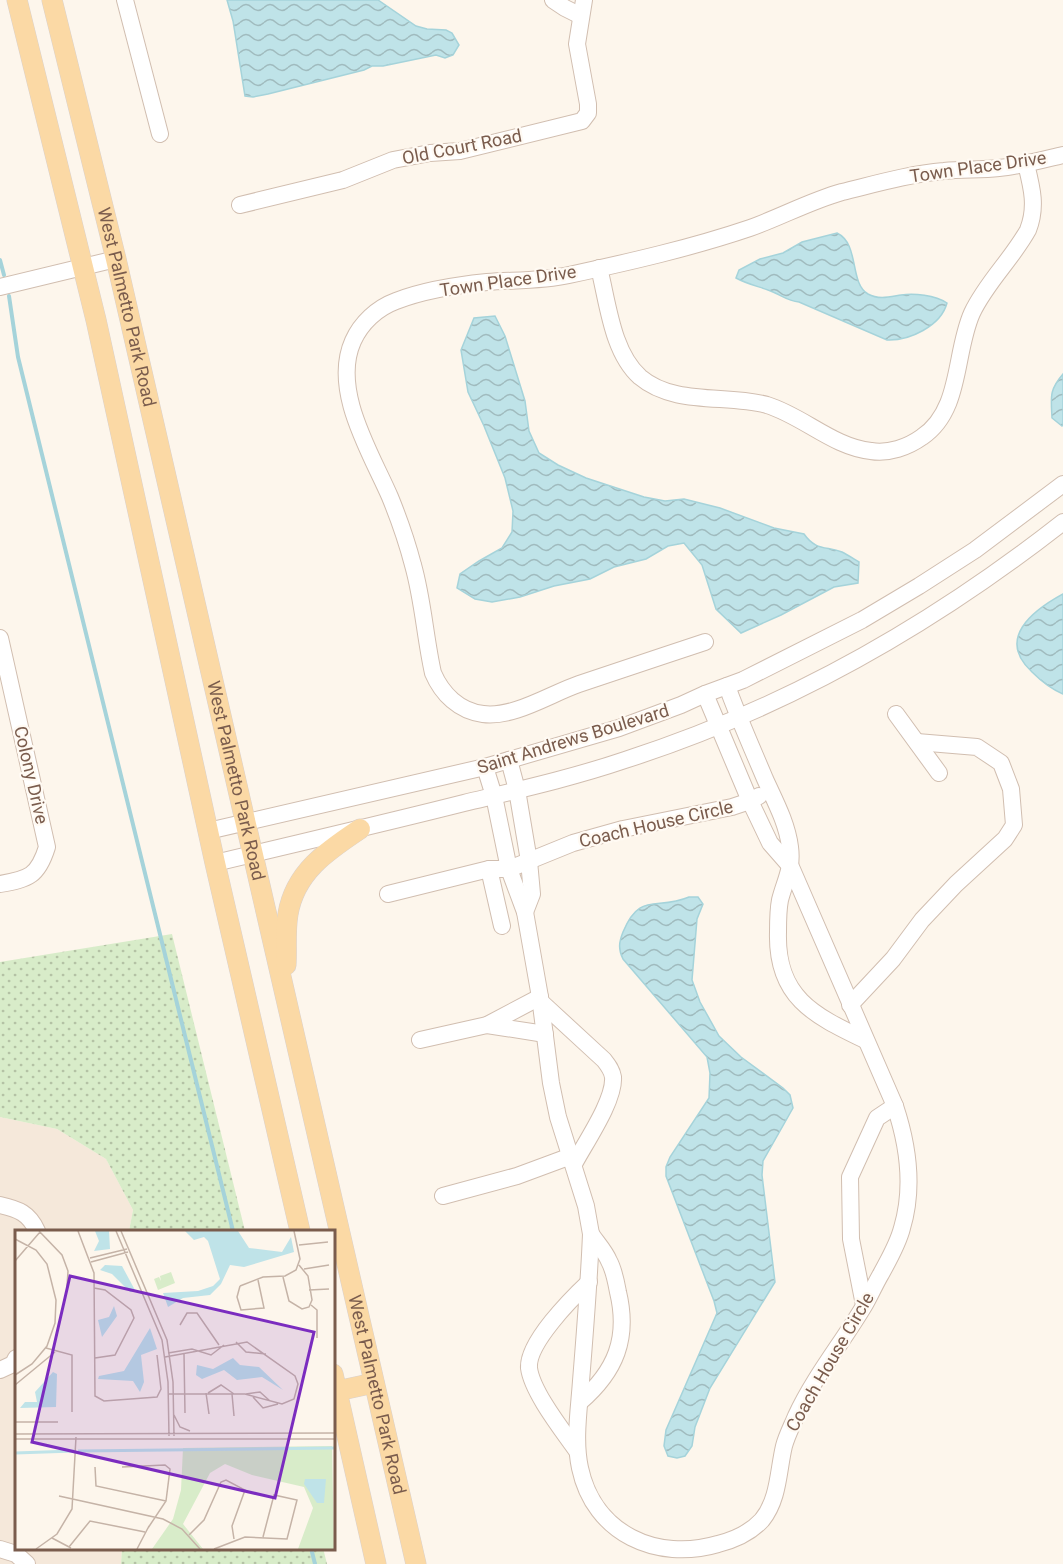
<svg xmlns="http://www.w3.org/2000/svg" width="1063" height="1564" font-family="Roboto,sans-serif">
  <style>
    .residential { fill: #f5e8da }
    .grass { fill: url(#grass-dots) }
    .water { fill: url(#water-waves); stroke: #a5d3da; stroke-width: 1.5 }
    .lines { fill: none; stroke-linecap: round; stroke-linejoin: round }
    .stream { stroke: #a5d3da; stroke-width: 4 }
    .minor-casing { stroke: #d1beb0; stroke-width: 18 }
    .major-casing { stroke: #dad1cd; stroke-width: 21 }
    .minor { stroke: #fff; stroke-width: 16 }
    .major { stroke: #fbd9a5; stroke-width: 20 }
    .labels { text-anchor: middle; stroke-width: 4.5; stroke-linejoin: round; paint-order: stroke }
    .street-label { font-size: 18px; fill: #7a5c4d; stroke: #fffaf3 }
    .inset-river { fill: none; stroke: #bfe3e8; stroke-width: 3 }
    .inset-road { fill: none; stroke: #c5b3a7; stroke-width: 1.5 }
    .view { fill: #7b2cbf; fill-opacity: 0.15; stroke: #7b2cbf; stroke-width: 3 }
    .inset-edge { fill: none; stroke: #7a5c4d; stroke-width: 3 }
  </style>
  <defs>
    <pattern id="grass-dots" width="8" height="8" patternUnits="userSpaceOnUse" patternTransform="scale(1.5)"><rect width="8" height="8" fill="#d8ecc9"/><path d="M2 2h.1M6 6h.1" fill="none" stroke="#b4c2a5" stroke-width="1.8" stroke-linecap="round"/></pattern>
    <pattern id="water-waves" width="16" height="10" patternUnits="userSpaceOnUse" patternTransform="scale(1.5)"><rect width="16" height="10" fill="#bfe3e8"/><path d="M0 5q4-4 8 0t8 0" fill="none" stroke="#a0bbbe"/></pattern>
  </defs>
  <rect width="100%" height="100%" fill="#fdf6ec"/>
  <path class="residential" d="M0 1117 57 1129 106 1159 133 1210 129 1231H16V1548H122L121 1564H0Z"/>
  <g class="grass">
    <path d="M172 934 245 1231H129L133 1210 106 1159 57 1129 0 1117V962Z"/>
    <path d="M122 1548H323L327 1564H121Z"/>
  </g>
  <g class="water">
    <path d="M227 0H378L416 26 427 29 446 30 452 33 459 45 453 55 445 58 436 55 383 66H372L364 70 268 94 253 97 245 96 233 21Z"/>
    <path d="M837 233C860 244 849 283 868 294 879 300 889 297 901 295 914 293 935 295 947 303 941 326 909 341 887 340L799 302C787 301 780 294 768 290 757 286 747 284 736 278L739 270 760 259 783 253 802 242Z"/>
    <path d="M495 316 505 336 525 401 529 431 539 453 558 465 586 478 644 497 665 501 684 499 720 508 774 528 804 534C816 551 826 546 842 552 848 555 854 559 859 562L858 583 834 587 781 615 741 633 716 609 702 565 684 543 668 546 646 559 614 567 590 579 554 586 520 597 492 602 475 599 457 588 460 574 479 561 502 548 512 532 513 511 505 478 484 426 468 392 461 350 474 318Z"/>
    <path d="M1063 374V425L1062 426 1052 418C1051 397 1049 390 1063 374Z"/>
    <path d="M1063 594V694C1051 689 1041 681 1032 672 996 639 1032 611 1063 594Z"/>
    <path d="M689 897H698L703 904 697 919 692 980 700 1002 719 1036 741 1057 783 1088 790 1095 793 1108 763 1161 762 1175 775 1282 710 1388 695 1427 692 1446 685 1456 677 1458 668 1456 664 1446 666 1430 717 1313 714 1301 666 1176V1167L670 1157 709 1098 710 1073 707 1057 623 959C618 949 619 942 623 932 640 891 656 911 689 897Z"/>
  </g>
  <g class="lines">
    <g class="stream">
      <path d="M0 260 4 275"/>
      <path d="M9 296 18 357 233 1231"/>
      <path d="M311 1548 315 1564"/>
    </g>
    <g class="minor-casing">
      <g id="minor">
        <path d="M125 0 160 134"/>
        <path d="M553 0 565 8 581 16"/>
        <path d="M240 205 343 180 393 160 430 153 460 151 582 121 588 113V104L577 44 584 0"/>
        <path d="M599 268C608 303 612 352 640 377 674 406 727 394 767 405 803 416 833 447 871 451 889 454 908 447 922 437 962 410 954 353 972 313 986 283 1012 259 1028 230 1037 207 1032 188 1026 164"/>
        <path d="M0 287 116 259"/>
        <path d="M0 638 47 847C38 876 29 879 0 884"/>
        <path d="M705 642C663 656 620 670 579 684 550 694 514 718 483 714 459 711 442 694 433 673 425 637 423 600 413 565 407 542 399 519 390 497 371 453 331 390 353 341 361 323 377 308 396 301 424 290 457 285 487 282 515 280 542 281 569 275 629 262 691 248 750 228 781 217 810 201 842 192 875 184 909 174 944 171 962 169 980 170 999 168 1020 166 1042 160 1063 155"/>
        <path d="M727 686C738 717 752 748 765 779 775 801 787 823 790 847 793 869 785 880 780 900 778 910 778 922 778 932 776 997 813 1015 865 1040"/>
        <path d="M896 714 939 773"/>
        <path d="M509 760 517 790 529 861 532 894 525 912"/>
        <path d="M485 767 494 796 509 869 525 912 540 997 551 1083 558 1117 586 1206 591 1234C589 1283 585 1332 581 1381 579 1410 574 1440 580 1468 594 1534 657 1562 718 1544 734 1540 751 1532 762 1520 779 1499 778 1471 784 1446 787 1435 792 1426 796 1416 814 1377 842 1343 864 1306 870 1296 875 1284 881 1274 889 1259 898 1244 902 1228 914 1188 908 1145 895 1106L791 867 770 843 750 801 705 694"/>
        <path d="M208 831 485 767 619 728 681 705 705 694 743 680 862 620 919 586 975 550 1063 484"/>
        <path d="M215 863C298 843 381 824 464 803 518 790 572 778 625 760 784 709 932 625 1063 522"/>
        <path d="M489 869 502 926"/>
        <path d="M388 894 489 869H509L573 843 623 829 732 807 750 801 759 796"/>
        <path d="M541 1002 604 1060C608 1065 612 1070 613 1077 615 1100 585 1143 574 1164"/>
        <path d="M850 1005 893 959 922 920 956 884 1005 839 1014 825 1011 789 1001 763 977 747 917 742"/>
        <path d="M487 1025 545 1034"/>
        <path d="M420 1040 487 1025 540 997"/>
        <path d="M443 1196 517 1176 571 1156"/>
        <path d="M0 1205C18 1209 29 1213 37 1231"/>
        <path d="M864 1305 851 1239 850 1177 877 1118 895 1106"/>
        <path d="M0 1370 13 1364 16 1358"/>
        <path d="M580 1402C616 1371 629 1338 618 1292 616 1281 614 1270 609 1261 605 1251 597 1243 591 1234"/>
        <path d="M577 1451C563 1431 532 1392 529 1368 527 1343 572 1298 589 1282"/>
        <path d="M0 1549 16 1554 27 1564"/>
      </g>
    </g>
    <g class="major-casing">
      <g id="major">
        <path d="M17 0 96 320 215 863 300 1231"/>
        <path id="s1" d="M52 0 116 259 416 1564"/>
        <path d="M286 965C287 949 285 931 288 914 295 872 327 851 360 829"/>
        <path d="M333 1374 376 1564"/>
        <path d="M337 1391 374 1383"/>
      </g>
    </g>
    <use href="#minor" class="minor"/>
    <use href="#major" class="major"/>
  </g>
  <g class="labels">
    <g class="street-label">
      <text transform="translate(462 147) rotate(-11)" y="6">Old Court Road</text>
      <text transform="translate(978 167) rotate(-8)" y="6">Town Place Drive</text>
      <text transform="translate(508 281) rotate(-8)" y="6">Town Place Drive</text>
      <text dy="6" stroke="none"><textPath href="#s1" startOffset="316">West Palmetto Park Road</textPath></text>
      <text transform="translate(573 739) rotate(-17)" y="6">Saint Andrews Boulevard</text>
      <text transform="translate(31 775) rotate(77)" y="6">Colony Drive</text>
      <text dy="6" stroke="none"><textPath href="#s1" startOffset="802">West Palmetto Park Road</textPath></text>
      <text transform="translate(656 824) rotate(-13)" y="6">Coach House Circle</text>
      <text transform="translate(830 1362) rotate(-60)" y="6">Coach House Circle</text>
      <text dy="6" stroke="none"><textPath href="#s1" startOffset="1432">West Palmetto Park Road</textPath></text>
    </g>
  </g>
  <g transform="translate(15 1230)">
    <rect width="320" height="320" fill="#fdf6ec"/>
    <path d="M317 216 319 319H283L298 278 289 257 237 245 210 234 195 243 168 294 188 319H137L158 289 166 260 168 218Z" fill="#d8ecc9"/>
    <path d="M156 42 160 53 143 60 139 49 144 47 146 51 145 46Z" fill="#d8ecc9"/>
    <path d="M80 1H94L95 19 79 21 84 11ZM170 1H223L234 18 267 22 276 7 279 22 229 37 215 35 206 54 195 65 168 68 153 77 148 63 183 61 198 56 205 49 193 11 189 7 179 10ZM90 35 107 36 121 62H115L97 44 85 40ZM99 76 102 86 87 107 83 90 94 87ZM135 98 142 119 126 125 129 152 125 162 118 151 83 149 84 146 109 141ZM218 128 225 135 244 137 268 160 247 147 222 150 209 140 187 149 181 145 182 135 198 139ZM38 142 42 144 41 177 5 178 10 172H22L20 162ZM290 249H311L309 273H302L289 254Z" fill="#bfe3e8"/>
    <path class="inset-river" d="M63 221 320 218M0 223 59 221"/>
    <path class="inset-road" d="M24 1 47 25 53 41 52 56M63 1 79 43 80 166 89 171 142 167 146 159 142 125M101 1 147 110 153 152 154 206M106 1 152 110 158 152 159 206M0 9 21 20 32 34 41 70 40 93 32 116 17 134 0 145M284 15 313 12M75 28 112 19M0 31 25 2M76 32 113 22M289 39 314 35M268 47 274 71 287 79 294 77 297 70 293 46 284 35M225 56 248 47 270 46 281 40 285 29 279 1M225 56 222 67 226 80 249 78 243 50M79 58 90 60 116 80 119 88 100 125 80 128M294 60 314 59M296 75 302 80V108M165 95 172 83H182L204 115M221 112 231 122 251 124M31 118 57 125V182M153 123 177 119 196 125 209 115M169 124 170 183M150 127 232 112 280 146 283 154 279 169 267 174 230 164H154M0 155 40 122M191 163 194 184M193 163 206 155 219 164M217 164 219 186M231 164 245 162 255 171M238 167 248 178 263 174M159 185 165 197 175 201M0 192H43M0 204 320 203M0 209H320M80 237 81 256 151 271M107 237 150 235 155 239 151 271 133 298M44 266 148 289 167 299 185 319M174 305 189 290 206 252 211 250 230 260 217 296 219 309M37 308 56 318M54 317 75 291 130 302M21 319 42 304 57 279 61 207M122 319 134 296M199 319 230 307 272 309 282 270 259 265 248 307"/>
    <path class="view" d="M55 46 299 102 260 268 17 212Z"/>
    <rect width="320" height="320" class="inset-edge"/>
  </g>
</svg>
